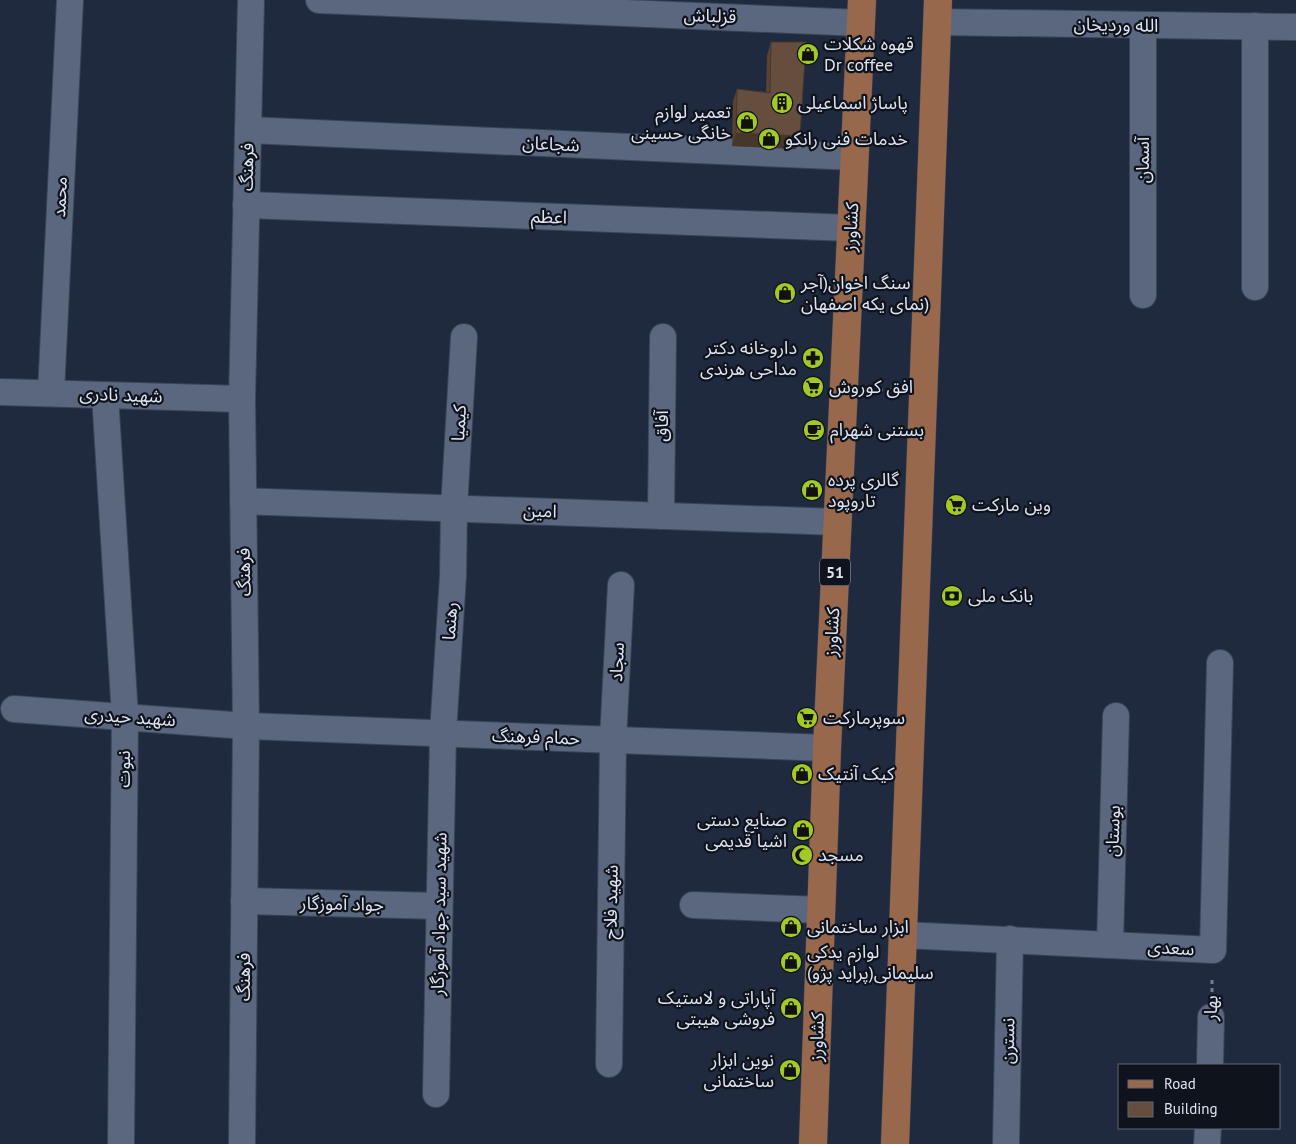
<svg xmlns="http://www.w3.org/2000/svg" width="1296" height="1144" font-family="'PT Sans','Noto Sans Arabic',sans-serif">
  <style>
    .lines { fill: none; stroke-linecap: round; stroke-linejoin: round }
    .minor-casing { stroke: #3c4556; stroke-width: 28 }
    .major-casing { stroke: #3c4556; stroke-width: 29 }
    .path { stroke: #727c8e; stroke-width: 3; stroke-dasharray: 4 4; stroke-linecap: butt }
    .minor { stroke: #5a677e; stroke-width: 26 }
    .major { stroke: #98684d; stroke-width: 28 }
    .wall { fill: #574334 }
    .shaded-wall { fill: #47372b }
    .building { fill: #654e3d; stroke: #47372b }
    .labels { text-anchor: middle; stroke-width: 4.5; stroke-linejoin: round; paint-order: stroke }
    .shield { fill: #0e131c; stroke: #9fa6b2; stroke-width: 1 }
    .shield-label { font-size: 16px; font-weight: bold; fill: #dde5f2 }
    .street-label { font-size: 18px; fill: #dde5f2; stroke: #0e131c }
    .poi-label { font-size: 18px; fill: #dde5f2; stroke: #0e131c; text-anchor: start }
  </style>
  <rect width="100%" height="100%" fill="#1f2a3f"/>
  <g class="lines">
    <g class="minor-casing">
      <g id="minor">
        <path d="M319 0 861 23"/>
        <path d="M937 22 1296 27"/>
        <path d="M1143 25V295"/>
        <path d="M1255 26V287"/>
        <path d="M248 130 855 157"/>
        <path d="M246 205 851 228"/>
        <path d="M0 392 242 399"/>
        <path d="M51 393 70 0"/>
        <path d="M105 395 125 716 121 1144"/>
        <path d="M243 501 837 522"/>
        <path d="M661 516 663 337"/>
        <path d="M14 709 246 726 827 748"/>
        <path d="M244 901 439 906"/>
        <path d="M693 905 821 910"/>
        <path d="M903 935 1213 950 1220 663"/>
        <path d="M1110 945 1116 716"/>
        <path d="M609 1064 613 740 621 585"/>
        <path d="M1210 1065 1211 1017"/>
        <path d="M436 1094 443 733 453 576 454 508 464 337"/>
        <path d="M242 1144 246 726 242 399 251 0"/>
        <path d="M1006 1144 1010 939"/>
        <path d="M1207 1144 1208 1128"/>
      </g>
    </g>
    <g class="major-casing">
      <g id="major">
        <path d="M813 1144 827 748 862 0"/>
        <path d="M895 1144 938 0"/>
      </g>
    </g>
    <g class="path">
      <path d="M871 390H897"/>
      <path d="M1212 992V976"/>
    </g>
    <use href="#minor" class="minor"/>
    <use href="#major" class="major"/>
  </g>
  <path class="wall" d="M771 42 796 149 732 146 733 101 737 89 766 92 767 55Z"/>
  <path class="shaded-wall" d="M736 133 800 136 796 149 732 146Z"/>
  <path class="building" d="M771 42H806L800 136 736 133 737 89 770 93Z"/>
  <defs>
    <g id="shop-disc" transform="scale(1.125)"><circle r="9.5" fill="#a3c927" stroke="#0e131c"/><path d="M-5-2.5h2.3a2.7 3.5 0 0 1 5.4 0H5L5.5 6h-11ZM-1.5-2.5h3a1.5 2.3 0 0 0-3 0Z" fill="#111"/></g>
    <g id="building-disc" transform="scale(1.125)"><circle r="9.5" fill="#a3c927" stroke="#0e131c"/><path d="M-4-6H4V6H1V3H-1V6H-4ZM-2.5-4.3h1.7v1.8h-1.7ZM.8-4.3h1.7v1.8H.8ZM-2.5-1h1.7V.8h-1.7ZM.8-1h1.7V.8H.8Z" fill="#111"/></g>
    <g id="pharmacy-disc" transform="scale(1.125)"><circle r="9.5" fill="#a3c927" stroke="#0e131c"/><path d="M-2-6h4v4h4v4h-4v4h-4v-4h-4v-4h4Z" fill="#111"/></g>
    <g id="supermarket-disc" transform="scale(1.125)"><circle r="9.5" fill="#a3c927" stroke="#0e131c"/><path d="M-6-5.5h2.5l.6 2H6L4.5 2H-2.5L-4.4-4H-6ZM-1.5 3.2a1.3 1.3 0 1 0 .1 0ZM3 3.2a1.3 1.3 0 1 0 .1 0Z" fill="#111"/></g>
    <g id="cafe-disc" transform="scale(1.125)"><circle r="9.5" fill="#a3c927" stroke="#0e131c"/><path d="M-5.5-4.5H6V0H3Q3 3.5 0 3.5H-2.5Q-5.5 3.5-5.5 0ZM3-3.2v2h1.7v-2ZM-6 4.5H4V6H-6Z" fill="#111"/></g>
    <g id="bank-disc" transform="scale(1.125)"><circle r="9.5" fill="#a3c927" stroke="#0e131c"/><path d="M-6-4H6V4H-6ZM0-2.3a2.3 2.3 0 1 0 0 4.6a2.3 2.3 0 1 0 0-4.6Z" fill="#111"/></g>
    <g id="mosque-disc" transform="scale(1.125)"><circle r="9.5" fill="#a3c927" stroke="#0e131c"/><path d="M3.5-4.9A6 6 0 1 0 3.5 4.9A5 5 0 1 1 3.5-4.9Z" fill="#111"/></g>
  </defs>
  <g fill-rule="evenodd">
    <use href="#shop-disc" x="808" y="54"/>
    <use href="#building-disc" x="782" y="103"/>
    <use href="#shop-disc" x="747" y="122"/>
    <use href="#shop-disc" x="769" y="139"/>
    <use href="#shop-disc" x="785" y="293"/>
    <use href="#pharmacy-disc" x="813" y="358"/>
    <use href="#supermarket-disc" x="813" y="387"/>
    <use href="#cafe-disc" x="814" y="430"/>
    <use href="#shop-disc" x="812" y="490"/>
    <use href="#supermarket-disc" x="956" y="505"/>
    <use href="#bank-disc" x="952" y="596"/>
    <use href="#supermarket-disc" x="807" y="718"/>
    <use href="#shop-disc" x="802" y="774"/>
    <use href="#shop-disc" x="803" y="830"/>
    <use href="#mosque-disc" x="802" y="855"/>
    <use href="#shop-disc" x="791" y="927"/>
    <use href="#shop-disc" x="791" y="962"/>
    <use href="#shop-disc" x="791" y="1008"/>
    <use href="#shop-disc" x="790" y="1070"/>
  </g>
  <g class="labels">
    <rect class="shield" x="820" y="558.5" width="30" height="27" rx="4"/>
    <g class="shield-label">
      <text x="835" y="578">51</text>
    </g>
    <g class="street-label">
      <text transform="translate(710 16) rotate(2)" y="6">قزلباش</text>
      <text transform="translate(1116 25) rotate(1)" y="6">الله وردیخان</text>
      <text transform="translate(551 144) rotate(3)" y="6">شجاعان</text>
      <text transform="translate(1143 160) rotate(-90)" y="6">آسمان</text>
      <text transform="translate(247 167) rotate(-89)" y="6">فرهنگ</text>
      <text transform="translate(60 197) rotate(-87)" y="6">محمد</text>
      <text transform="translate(549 217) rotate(2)" y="6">اعظم</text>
      <text transform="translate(851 227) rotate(-87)" y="6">کشاورز</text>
      <text transform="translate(121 395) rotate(2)" y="6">شهید نادری</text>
      <text transform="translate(459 423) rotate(-87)" y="6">کیمیا</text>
      <text transform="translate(662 426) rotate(-90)" y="6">آفاق</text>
      <text transform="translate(540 511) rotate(2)" y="6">امین</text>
      <text transform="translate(244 572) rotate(-91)" y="6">فرهنگ</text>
      <text transform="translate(450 621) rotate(-86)" y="6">رهنما</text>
      <text transform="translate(832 632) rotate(-87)" y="6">کشاورز</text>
      <text transform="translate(617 662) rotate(-87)" y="6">سجاد</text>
      <text transform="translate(130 717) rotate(4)" y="6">شهید حیدری</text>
      <text transform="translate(536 737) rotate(2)" y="6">حمام فرهنگ</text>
      <text transform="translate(124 769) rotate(-90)" y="6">نبوت</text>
      <text transform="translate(1113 831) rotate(-88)" y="6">بوستان</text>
      <text transform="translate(611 902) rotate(-89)" y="6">شهید فلاح</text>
      <text transform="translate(342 904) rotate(1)" y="6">جواد آموزگار</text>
      <text transform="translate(439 914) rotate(-89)" y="6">شهید سید جواد آموزگار</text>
      <text transform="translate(1171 948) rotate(3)" y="6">سعدی</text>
      <text transform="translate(244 977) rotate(-90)" y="6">فرهنگ</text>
      <text transform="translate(1211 1008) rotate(-88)" y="6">بهار</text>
      <text transform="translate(817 1037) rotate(-88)" y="6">کشاورز</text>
      <text transform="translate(1008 1041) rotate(-89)" y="6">نسترن</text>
    </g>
    <g class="poi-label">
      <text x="824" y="50">قهوه شکلات<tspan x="824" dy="21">Dr coffee</tspan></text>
      <text x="798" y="109">پاساژ اسماعیلی</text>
      <text x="731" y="118" text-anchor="end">تعمیر لوازم<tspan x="731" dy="21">خانگی حسینی</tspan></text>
      <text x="785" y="145">خدمات فنی رانکو</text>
      <text x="801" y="289">سنگ اخوان(آجر<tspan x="801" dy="21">نمای یکه اصفهان)</tspan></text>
      <text x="797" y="354" text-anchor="end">داروخانه دکتر<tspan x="797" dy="21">مداحی هرندی</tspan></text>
      <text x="829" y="393">افق کوروش</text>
      <text x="830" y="436">بستنی شهرام</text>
      <text x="828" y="486">گالری پرده<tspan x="828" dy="21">تاروپود</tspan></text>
      <text x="972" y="511">وین مارکت</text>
      <text x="968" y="602">بانک ملی</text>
      <text x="823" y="724">سوپرمارکت</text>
      <text x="818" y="780">کیک آنتیک</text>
      <text x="787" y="826" text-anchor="end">صنایع دستی<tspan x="787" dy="21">اشیا قدیمی</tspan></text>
      <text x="818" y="861">مسجد</text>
      <text x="807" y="933">ابزار ساختمانی</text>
      <text x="807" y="958">لوازم یدکی<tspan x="807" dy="21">سلیمانی(پراید پژو)</tspan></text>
      <text x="775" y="1004" text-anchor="end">آپاراتی و لاستیک<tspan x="775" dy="21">فروشی هیبتی</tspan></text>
      <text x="774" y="1066" text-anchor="end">نوین ابزار<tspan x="774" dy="21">ساختمانی</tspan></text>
    </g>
  </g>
  <rect x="1118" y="1064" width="162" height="65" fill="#0e131c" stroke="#616772"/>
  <rect x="1128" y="1080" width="25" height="8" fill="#98684d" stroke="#616772"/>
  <text x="1164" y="1089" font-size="15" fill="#dde5f2">Road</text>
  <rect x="1128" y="1102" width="25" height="15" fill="#654e3d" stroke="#616772"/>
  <text x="1164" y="1114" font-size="15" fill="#dde5f2">Building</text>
</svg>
